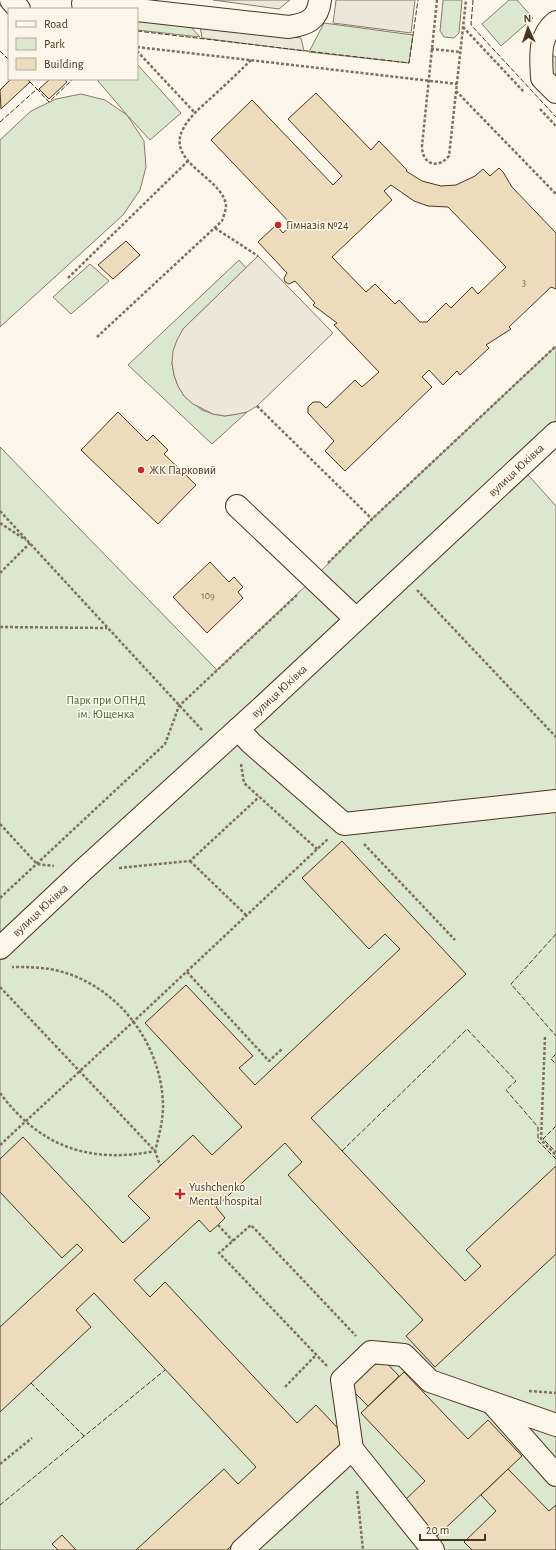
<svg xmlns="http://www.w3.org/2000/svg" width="556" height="1550" font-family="'Alegreya Sans',sans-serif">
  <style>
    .green { fill: #dce7d0; stroke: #887966 }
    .parking { fill: #ede7d9; stroke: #887966 }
    .building { fill: #ecdcbc; stroke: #4a3520; fill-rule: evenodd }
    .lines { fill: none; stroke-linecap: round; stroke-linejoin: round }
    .minor-casing { stroke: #4a3520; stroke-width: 24 }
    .path { stroke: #7f6f5c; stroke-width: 2.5; stroke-dasharray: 3 2; stroke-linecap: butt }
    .minor { stroke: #fbf6e9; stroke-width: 22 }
    .fence { stroke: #4a3520; stroke-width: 1; stroke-dasharray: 5 2; stroke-linecap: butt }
    .poi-dot { fill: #c62828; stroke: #fbf6e9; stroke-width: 1.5 }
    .labels { text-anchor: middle; stroke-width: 3; stroke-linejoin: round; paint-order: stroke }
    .number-label { font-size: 10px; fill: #725f47 }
    .poi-label { font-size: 12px; fill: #4a3520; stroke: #fbf6e9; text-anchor: start }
    .street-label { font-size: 12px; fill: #4a3520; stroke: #fbf6e9 }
    .park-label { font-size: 12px; fill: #436837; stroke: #fbf6e9 }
  </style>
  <rect width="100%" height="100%" fill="#fbf6e9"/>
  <g class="green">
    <path d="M443 0H462L459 33 454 38 444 37 440 31Z"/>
    <path d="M509 0H517L533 18 501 46 482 24Z"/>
    <path d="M137 20 191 27 200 37 137 30Z"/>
    <path d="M324 23 413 35 409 63 309 52Z"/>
    <path d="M551 55 556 57V74L553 76 548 57Z"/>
    <path d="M137 64 181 113 150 140 127 115 144 141 146 167 140 190 123 215 0 327V140L31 111 56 99 81 94 105 100 127 115 98 81 100 79H137Z"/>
    <path d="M239 260 246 268 183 329 172 363 174 375 178 386 184 396 202 410 213 414 225 416 247 412 212 444 128 365Z"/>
    <path d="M90 264 109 281 71 314 53 297Z"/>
    <path d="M556 346V431L520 466 556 506V1550H0V447L217 670 314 578 372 519Z"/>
  </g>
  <g class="parking">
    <path d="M213 0H290L279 9Z"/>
    <path d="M336 0H415L411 33 333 23Z"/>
    <path d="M200 26 301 38 304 51 202 38Z"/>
    <path d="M258 256 333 333 257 406 247 412 238 414 225 416 213 414 193 404 184 396 178 386 174 375 172 363 173 351 177 340 183 329Z"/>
  </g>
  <g class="building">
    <path d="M11 79H27L30 82 1 109 0 90Z"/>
    <path d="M50 79H64L67 82 49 99 39 89Z"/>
    <path d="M316 93 371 150 379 141 407 170 406 171 422 181 441 186 456 185 475 176 483 169 490 176 499 168 503 172 512 187 556 233V289L551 287 509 327 511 329 486 345 489 348 460 375 457 371 443 385 429 370 422 377 432 387 345 471 325 451 334 441 308 413V407L313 402H320L326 408 355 380 362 387 379 372 334 325 337 323 313 305 315 303 295 281 289 284 285 282 284 278 287 273 258 242 276 225 283 233 292 225 211 140 252 100 333 185 342 176 288 119ZM391 185 414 201 428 206 448 207 506 267 478 294 472 287 451 308 446 303 427 322H420L399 300 395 304 375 284 366 292 332 257 392 200 384 191Z"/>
    <path d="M126 241 140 255 113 279 98 265Z"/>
    <path d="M118 412 147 441 153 435 168 450 164 454 196 485 158 524 81 450Z"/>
    <path d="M210 562 229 582 234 577 243 587 238 592 243 598 207 633 173 597Z"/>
    <path d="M342 841 466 974 311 1118 465 1281 481 1266 466 1250 556 1166V1254L435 1367 406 1336 423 1320 288 1175 302 1162 285 1143 216 1207 225 1218 218 1225 210 1232 199 1220 134 1280 150 1297 165 1282 297 1423 316 1405 347 1438 227 1550H136L224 1469 238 1484 256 1467 94 1293 76 1310 91 1327 0 1412V1327L83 1250 77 1244 62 1258 0 1192V1159L23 1137 123 1243 150 1218 128 1196 193 1135 212 1155 242 1127 145 1023 186 985 253 1056 239 1068 255 1085 400 949 385 934 369 949 302 878Z"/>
    <path d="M379 1355 399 1376 368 1406 347 1385Z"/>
    <path d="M404 1372 468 1439 488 1420 522 1456 436 1537 403 1502 425 1481 361 1413Z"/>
    <path d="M508 1469 549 1511 556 1505V1550H472L464 1542 496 1511 481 1495Z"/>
    <path d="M62 1535 76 1550H58L52 1544Z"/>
  </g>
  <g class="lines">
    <g class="minor-casing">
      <g id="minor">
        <path d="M11 0 19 9"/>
        <path d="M83 4 129 9"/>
        <path d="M137 10 289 27C307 24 318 20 320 0"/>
        <path d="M556 22C538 37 541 56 542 78L556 92"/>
        <path d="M237 506 356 619"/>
        <path d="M238 729 251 743 344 824 556 801"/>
        <path d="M0 948 82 871 258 711 556 433"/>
        <path d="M493 1404 556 1475"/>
        <path d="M352 1449 342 1380 371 1352 404 1355 430 1381 556 1425"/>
        <path d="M242 1550 352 1449 433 1550"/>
      </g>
    </g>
    <g class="path">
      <path d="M437 0 422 146C422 164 437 170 449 156L466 0"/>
      <path d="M463 27 524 92"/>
      <path d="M137 47 457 84"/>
      <path d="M431 49 460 52"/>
      <path d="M137 51 195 113"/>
      <path d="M456 91 556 194"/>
      <path d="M540 109 556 126"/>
      <path d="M215 228 258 256"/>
      <path d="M68 278 188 161"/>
      <path d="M97 337 222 221C223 217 226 211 226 206 224 178 165 163 183 129 189 117 201 107 211 98 225 85 238 73 251 60"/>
      <path d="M257 406 372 519"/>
      <path d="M0 511 203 731"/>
      <path d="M0 523 26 540"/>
      <path d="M328 563 372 519 556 346"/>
      <path d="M0 573 30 543"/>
      <path d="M417 590 556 737"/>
      <path d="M0 627 107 628"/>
      <path d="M241 764 244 783 317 849"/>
      <path d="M0 824 37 864 54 866"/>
      <path d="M364 844 455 940"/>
      <path d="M190 861 247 916"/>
      <path d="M119 868 190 861 259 797"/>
      <path d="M0 898 165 744 179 706 298 594"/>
      <path d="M187 972 269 1061 282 1049"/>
      <path d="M0 987 155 1151 160 1165"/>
      <path d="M545 1037 541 1140 556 1155"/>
      <path d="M0 1093C40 1147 90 1164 155 1151 159 1136 163 1121 163 1106 162 1043 117 984 55 970 41 967 27 967 12 967"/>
      <path d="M0 1145 134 1021 329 838"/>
      <path d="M218 1225 233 1241"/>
      <path d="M327 1366 219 1253 251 1225 356 1336"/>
      <path d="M285 1387 316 1355"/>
      <path d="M529 1391 556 1393"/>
      <path d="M0 1464 32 1438"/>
      <path d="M357 1491 363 1550"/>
    </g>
    <use href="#minor" class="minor"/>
    <g class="fence">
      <path d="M473 0 471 25 556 117"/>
      <path d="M137 31 409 63 418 0"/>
      <path d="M0 51 9 60"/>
      <path d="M30 82 37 89"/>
      <path d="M0 122 37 89 49 102 73 79"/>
      <path d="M556 934 511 984 556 1036"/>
      <path d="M556 1054 551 1059 556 1064"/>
      <path d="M556 1126 543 1139 556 1152"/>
      <path d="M342 1151 467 1029 516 1081 506 1090 538 1127V1141L556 1159"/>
      <path d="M31 1383 84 1436"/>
      <path d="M0 1505 165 1370"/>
    </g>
  </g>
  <g class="poi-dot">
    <circle cx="278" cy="225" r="4"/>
    <circle cx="141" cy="470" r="4"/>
    <path d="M178 1188h4v4h4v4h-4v4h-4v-4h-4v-4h4z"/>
  </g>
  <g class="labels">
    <g class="number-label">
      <text x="524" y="286">3</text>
      <text x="208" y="599">109</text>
    </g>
    <g class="poi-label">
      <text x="286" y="229">Гімназія №24</text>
      <text x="149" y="474">ЖК Парковий</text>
      <text x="189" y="1191">Yushchenko<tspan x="189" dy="14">Mental hospital</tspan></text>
    </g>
    <g class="street-label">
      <text transform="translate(516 470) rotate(-43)" y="4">вулиця Юківка</text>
      <text transform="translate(279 691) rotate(-43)" y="4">вулиця Юківка</text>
      <text transform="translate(40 910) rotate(-43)" y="4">вулиця Юківка</text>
    </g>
    <g class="park-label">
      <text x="106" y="704">Парк при ОПНД<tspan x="106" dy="14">ім. Ющенка</tspan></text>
    </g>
  </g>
  <rect x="8" y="8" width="130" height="72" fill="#fbf6e9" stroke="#b4a999"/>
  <rect x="16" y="21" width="20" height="6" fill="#fbf6e9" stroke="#b4a999"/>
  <text x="44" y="28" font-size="12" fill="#4a3520">Road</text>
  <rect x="16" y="38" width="20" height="12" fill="#dce7d0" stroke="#b4a999"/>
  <text x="44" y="48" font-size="12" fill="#4a3520">Park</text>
  <rect x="16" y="58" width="20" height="12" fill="#ecdcbc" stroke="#b4a999"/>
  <text x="44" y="68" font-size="12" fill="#4a3520">Building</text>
  <g transform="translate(528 28) rotate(357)" stroke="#fbf6e9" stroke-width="3" paint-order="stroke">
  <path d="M0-3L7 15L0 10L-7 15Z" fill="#4a3520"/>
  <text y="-6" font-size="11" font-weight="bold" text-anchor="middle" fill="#4a3520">N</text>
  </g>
  <path d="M420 1534v6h65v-6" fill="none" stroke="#4a3520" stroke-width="2"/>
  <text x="426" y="1534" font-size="12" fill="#4a3520" stroke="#fbf6e9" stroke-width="3" paint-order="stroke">20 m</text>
</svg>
